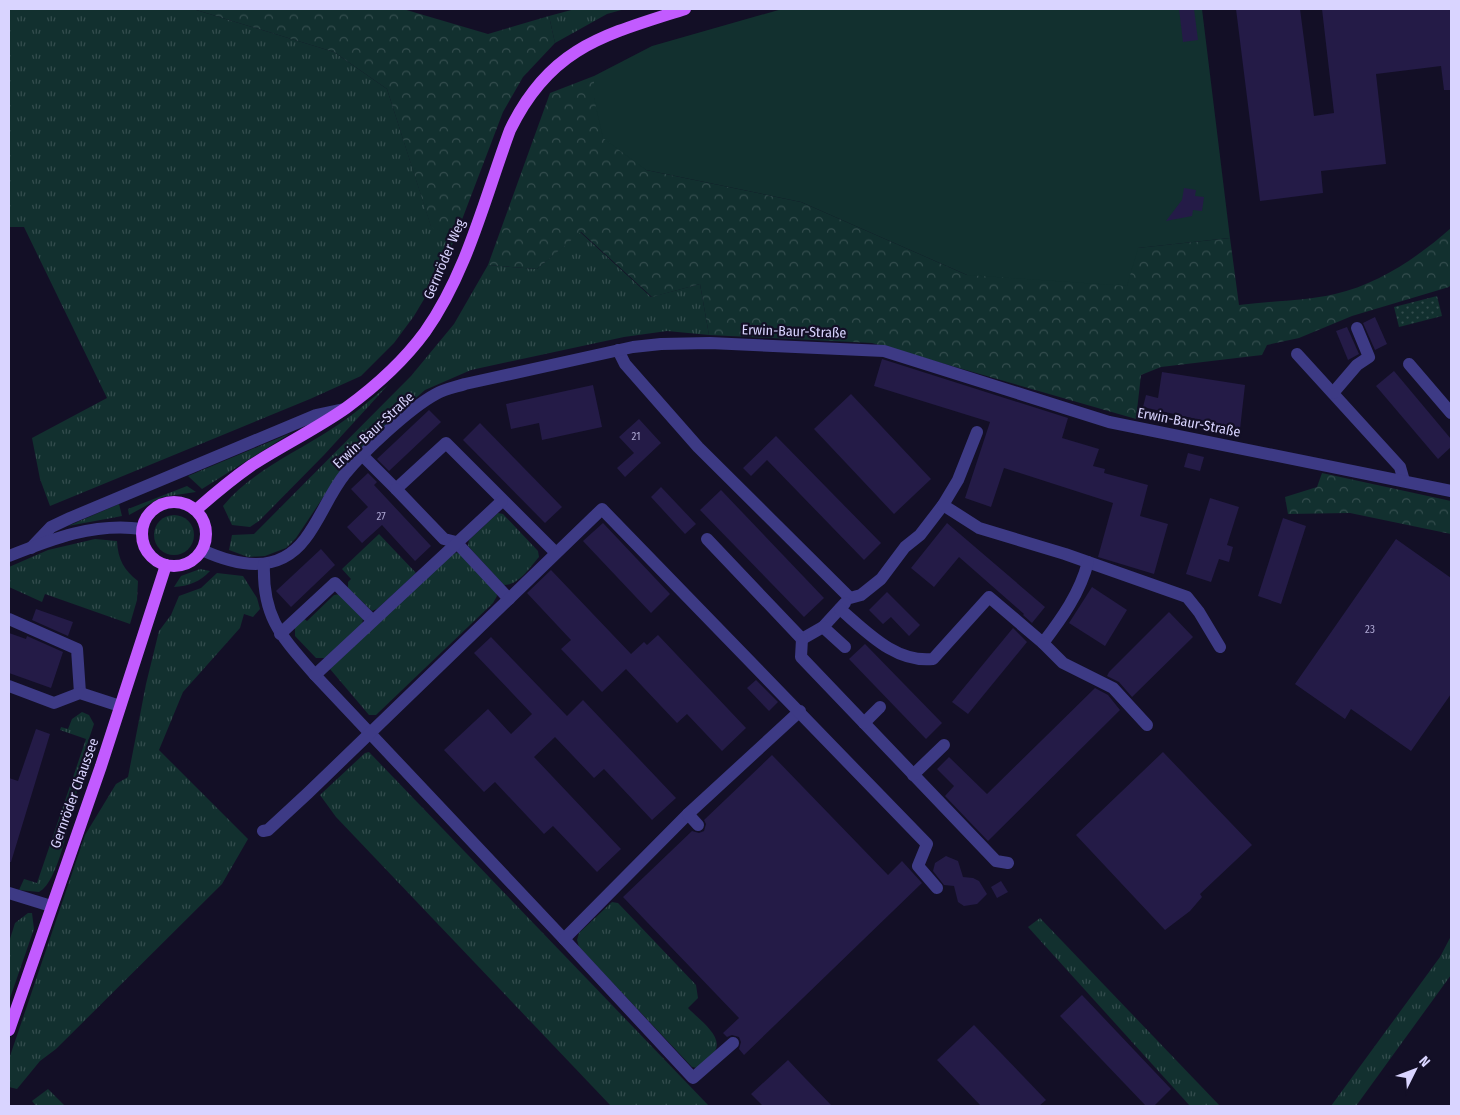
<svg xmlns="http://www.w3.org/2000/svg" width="1460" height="1115" font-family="'Fira Sans Condensed',sans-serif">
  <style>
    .grass { fill: url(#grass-tufts) }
    .forest { fill: url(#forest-crowns) }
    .park { fill: url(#park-dots) }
    .pitch { fill: #12302f }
    .building { fill: #241b47 }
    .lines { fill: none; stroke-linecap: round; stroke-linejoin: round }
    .minor { stroke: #3d3a85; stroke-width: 12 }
    .major { stroke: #c25bff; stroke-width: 12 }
    .labels { text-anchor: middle; stroke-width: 4.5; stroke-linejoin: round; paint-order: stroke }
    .number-label { font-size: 11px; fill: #aca6d1 }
    .street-label { font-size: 14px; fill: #d9d4ff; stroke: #130f26 }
  </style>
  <defs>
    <pattern id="grass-tufts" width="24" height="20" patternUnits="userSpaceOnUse" patternTransform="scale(1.25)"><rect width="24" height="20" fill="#12302f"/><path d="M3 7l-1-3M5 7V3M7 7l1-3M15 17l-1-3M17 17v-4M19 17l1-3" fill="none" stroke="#344d4e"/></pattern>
    <pattern id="forest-crowns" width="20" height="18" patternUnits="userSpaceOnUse" patternTransform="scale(1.25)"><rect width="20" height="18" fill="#12302f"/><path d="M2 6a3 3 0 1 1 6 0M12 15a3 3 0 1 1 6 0" fill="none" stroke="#344d4e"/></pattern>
    <pattern id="park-dots" width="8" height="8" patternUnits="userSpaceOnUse" patternTransform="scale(1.25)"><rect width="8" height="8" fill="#12302f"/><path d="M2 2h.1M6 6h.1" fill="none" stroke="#344d4e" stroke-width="1.8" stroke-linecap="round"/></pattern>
  </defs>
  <rect width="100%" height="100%" fill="#130f26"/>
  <g class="grass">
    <path d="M9 9H193L334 52 387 89 431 226 455 238 442 269 414 316 394 343 361 376 310 399 50 506 40 479 32 438 107 398 24 227H9Z"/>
    <path d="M575 9H625L607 14 555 43 549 16Z"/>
    <path d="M580 232 651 297 700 284 709 335 667 331 624 337 471 370 425 390 376 433 342 469 296 538 286 548 265 556 248 557 229 550 232 535 254 534 411 376 454 324 488 265 537 269Z"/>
    <path d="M388 385 324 455 259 521 250 527 232 525 223 506C251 472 293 454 330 430 351 417 369 401 388 385Z"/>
    <path d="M291 433 202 489 188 476Z"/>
    <path d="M187 486 196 492 162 497 129 515 128 509Z"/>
    <path d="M119 504 122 516 68 526Z"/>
    <path d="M498 513 503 514 538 551 539 557C530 567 519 585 504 585L468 546 469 540Z"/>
    <circle cx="174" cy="535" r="20"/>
    <path d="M379 534 416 573 377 609 372 611 348 588V582L351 579 342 569Z"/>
    <path d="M95 539 117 541C118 560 124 570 138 581L137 600 130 624 45 594 42 602 9 587V567L48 550Z"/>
    <path d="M459 552 495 589 497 596 493 603 376 715H369L330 669 451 554Z"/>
    <path d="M200 569 210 571C200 582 188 586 174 587L181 576Z"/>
    <path d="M217 573 243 576 257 598 260 609 253 617 244 614 240 628 183 692 159 750 248 839 222 884 56 1049 40 1061 17 1089 9 1087V1059L85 835 116 784 128 777 146 684 159 631 171 615 179 596 201 588Z"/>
    <path d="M340 594 363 619 362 624 325 658H316L295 636V626L303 618 307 621 334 595Z"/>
    <path d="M82 712 89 715 94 724 75 780 79 784C72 806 60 882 39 892L19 890 24 879 37 883 86 739 60 730 61 727 68 729 72 719Z"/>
    <path d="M369 752 709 1106H611L336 817 320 795 365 753Z"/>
    <path d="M612 902 618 903 696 985 698 998 688 1008C697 1018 724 1036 715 1051 711 1057 703 1062 697 1068L692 1067 579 947 577 940 579 933Z"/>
    <path d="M28 913H32L34 929 9 1001V942L15 923Z"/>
    <path d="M1040 918 1220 1106H1190L1028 927Z"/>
    <path d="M1451 936V975L1356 1106H1331L1440 957Z"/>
    <path d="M48 1089 65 1106H36L32 1101Z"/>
  </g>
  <g class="forest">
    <path d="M193 9H403L488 34 549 16 555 43 523 77 503 112 455 238 431 227 387 89 334 52Z"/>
    <path d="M594 76V98L646 170 801 202 967 275 1137 248 1230 238 1239 305C1271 301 1304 301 1335 294 1379 284 1418 257 1451 228V284L1449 287 1352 316 1299 338 1267 345 1262 355 1161 367 1141 375 1136 419 872 343 709 335 700 284 652 297 581 232 537 269 488 265 550 93Z"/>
    <path d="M1322 473 1451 501V534L1350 513 1288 514 1285 497 1317 487Z"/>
  </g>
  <path class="park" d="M1437 296 1442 316 1399 327 1394 307Z"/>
  <path class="pitch" d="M782 9H1202L1230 238 1138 248 1127 286 967 275 801 202 646 170 603 138 594 98V76L652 46Z"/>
  <g class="building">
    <path d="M1179 9H1194L1198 40 1183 42Z"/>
    <path d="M1236 9H1300L1314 116 1334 113 1322 9H1451V90H1444L1441 66 1376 74 1386 164 1321 171 1323 193 1260 201Z"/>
    <path d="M1184 188 1196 190 1195 196 1204 197 1202 211 1193 210 1192 216 1166 221 1182 200Z"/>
    <path d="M1375 317 1387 344 1375 350 1363 323Z"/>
    <path d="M1347 327 1359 354 1348 360 1336 331Z"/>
    <path d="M882 359 1068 418 1062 438 1099 449 1093 466 1105 469 1104 473 1148 485 1140 516 1168 524 1154 574 1098 557 1113 503 1004 468 991 507 965 498 990 422 874 386Z"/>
    <path d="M1394 371 1451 439V447L1438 459 1376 386Z"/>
    <path d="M1162 372 1245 385 1240 429 1143 407 1146 395 1158 398Z"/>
    <path d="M593 385 602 427 542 440 539 423 511 429 506 404Z"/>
    <path d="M851 394 931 479 894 514 814 429Z"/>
    <path d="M429 410 441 422 389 471 377 459Z"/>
    <path d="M639 419 661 443 625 477 617 468 634 453 619 437Z"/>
    <path d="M480 423 562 507 545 523 463 440Z"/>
    <path d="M776 436 881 543 864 560 767 460 751 476 743 468Z"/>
    <path d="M1188 453 1204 457 1200 471 1184 467Z"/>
    <path d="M368 473 377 482 374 485 431 546 415 561 382 525 362 543 347 527 368 507 351 489Z"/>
    <path d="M661 487 696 524 685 534 651 497Z"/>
    <path d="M721 490 824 598 804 617 700 510Z"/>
    <path d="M1210 498 1239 507 1227 545 1233 547 1229 562 1219 559 1211 582 1186 574Z"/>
    <path d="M1283 518 1306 526 1281 604 1258 596Z"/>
    <path d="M603 523 670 594 651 613 583 541Z"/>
    <path d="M947 523 1045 607 1032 623 1023 615 1024 614 959 557 934 587 911 568Z"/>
    <path d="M1396 539 1451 578V694L1411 751 1351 709 1345 719 1295 684Z"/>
    <path d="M321 549 335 565 291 607 276 591Z"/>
    <path d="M551 570 631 654 644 642 647 645 658 635 746 728 722 751 687 714 677 723 626 669 602 692 561 649 571 640 527 593Z"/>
    <path d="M1092 587 1127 610 1105 646 1069 623Z"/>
    <path d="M887 592 920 625 909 636 891 617 883 624 869 610Z"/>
    <path d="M36 609 73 622 68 636 32 620Z"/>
    <path d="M1169 612 1193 637 1132 697 1119 682 1107 676 1109 672Z"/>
    <path d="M1013 628 1027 642 968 714 952 702Z"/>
    <path d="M9 633 26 639 27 636 63 652 51 688 9 673Z"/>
    <path d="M491 637 567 716 583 700 676 798 652 820 604 769 594 778 555 737 534 757 621 849 597 872 553 826 544 834 495 782 484 792 444 750 488 709 511 734 532 714 474 653Z"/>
    <path d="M865 644 942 723 926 739 849 659Z"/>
    <path d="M756 680 778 702 769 711 747 688Z"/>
    <path d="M1095 688 1108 695 1120 710 988 841 945 796 954 786 937 769 949 757 987 794Z"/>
    <path d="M36 729 50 734 11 862H9V778L18 781Z"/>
    <path d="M1163 752 1252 845 1200 894 1202 897 1190 911 1165 930 1076 835Z"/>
    <path d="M772 755 888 875 902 861 922 883 744 1055 739 1049 741 1042 739 1037 732 1035 727 1037 723 1033 739 1018 623 897 692 831 699 833 704 831 706 824 704 820Z"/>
    <path d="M946 856 958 861 963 877 973 878 979 881 987 894 977 904 964 906 958 902 954 886 944 885 933 871 935 863Z"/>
    <path d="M1001 881 1008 892 997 898 991 887Z"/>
    <path d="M1082 995 1171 1089 1154 1106H1146L1060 1016Z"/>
    <path d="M974 1025 1046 1100 1039 1106H981L937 1060Z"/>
    <path d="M788 1060 804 1077 832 1106H763L751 1094Z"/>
  </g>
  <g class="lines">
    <g class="minor">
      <path d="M618 350 625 364 698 447 850 598 861 595 881 579 905 547 920 535 943 505"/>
      <path d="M1297 354 1400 467 1404 481"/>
      <path d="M1409 364 1451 413"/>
      <path d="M1333 393 1357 365 1369 357 1357 328"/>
      <path d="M977 432 958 480 943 505 979 528 1065 554 1187 597 1199 612 1220 647"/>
      <path d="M363 456 396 489 446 443 555 552"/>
      <path d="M396 489 444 539 456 542 509 599"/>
      <path d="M707 539 802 639 823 627 845 603"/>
      <path d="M31 548 51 527 70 518 316 415 344 409"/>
      <path d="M202 550C237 566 278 575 305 539 321 518 329 494 345 474 364 451 410 408 436 394 445 389 456 387 465 384L633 347 661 344 710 343 884 351 1109 422 1451 491"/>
      <path d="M9 556C52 539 95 522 142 529"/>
      <path d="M264 564C262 618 282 637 315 675L564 939"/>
      <path d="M840 609C867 632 895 663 933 659L989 597 1043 643C1062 618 1080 593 1088 562"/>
      <path d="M9 619 77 649 80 693"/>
      <path d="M823 627 845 647"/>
      <path d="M280 634 335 583 372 620"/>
      <path d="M802 639 801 657 996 861 1008 863"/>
      <path d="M1043 643 1063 663 1113 688 1147 725"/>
      <path d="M315 675 502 501"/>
      <path d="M9 686 54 703 80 693 120 706"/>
      <path d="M864 723 880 707"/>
      <path d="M913 775 944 745"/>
      <path d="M688 814 564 939 693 1078 733 1043"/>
      <path d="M698 825 688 814 800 711"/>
      <path d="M263 831 268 830 308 793 602 509 927 844 918 866 937 888"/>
      <path d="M9 893 51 906"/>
    </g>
    <g class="major">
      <circle cx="174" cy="534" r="32"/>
      <path d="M196 510C214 494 232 479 252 465 283 445 316 429 346 408 376 386 403 362 425 332 467 273 485 197 510 130 550 47 604 35 685 9"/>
      <path d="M9 1030 101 766 166 565"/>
    </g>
  </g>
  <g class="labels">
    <g class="number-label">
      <text x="636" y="440">21</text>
      <text x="381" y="520">27</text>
      <text x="1370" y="633">23</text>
    </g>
    <g class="street-label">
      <text transform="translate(444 259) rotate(-67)" y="5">Gernröder Weg</text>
      <text transform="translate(794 331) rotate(2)" y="5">Erwin-Baur-Straße</text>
      <text transform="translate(1189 422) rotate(11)" y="5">Erwin-Baur-Straße</text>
      <text transform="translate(373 430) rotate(-43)" y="5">Erwin-Baur-Straße</text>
      <text transform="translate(74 793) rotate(-70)" y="5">Gernröder Chaussee</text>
    </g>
  </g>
  <rect width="1460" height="1115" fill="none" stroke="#d9d4ff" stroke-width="20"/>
  <g transform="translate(1415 1070) rotate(48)" stroke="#130f26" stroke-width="4" paint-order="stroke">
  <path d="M0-4L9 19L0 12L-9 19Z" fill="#d9d4ff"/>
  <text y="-8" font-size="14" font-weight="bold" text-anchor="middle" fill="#d9d4ff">N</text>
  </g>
</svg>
